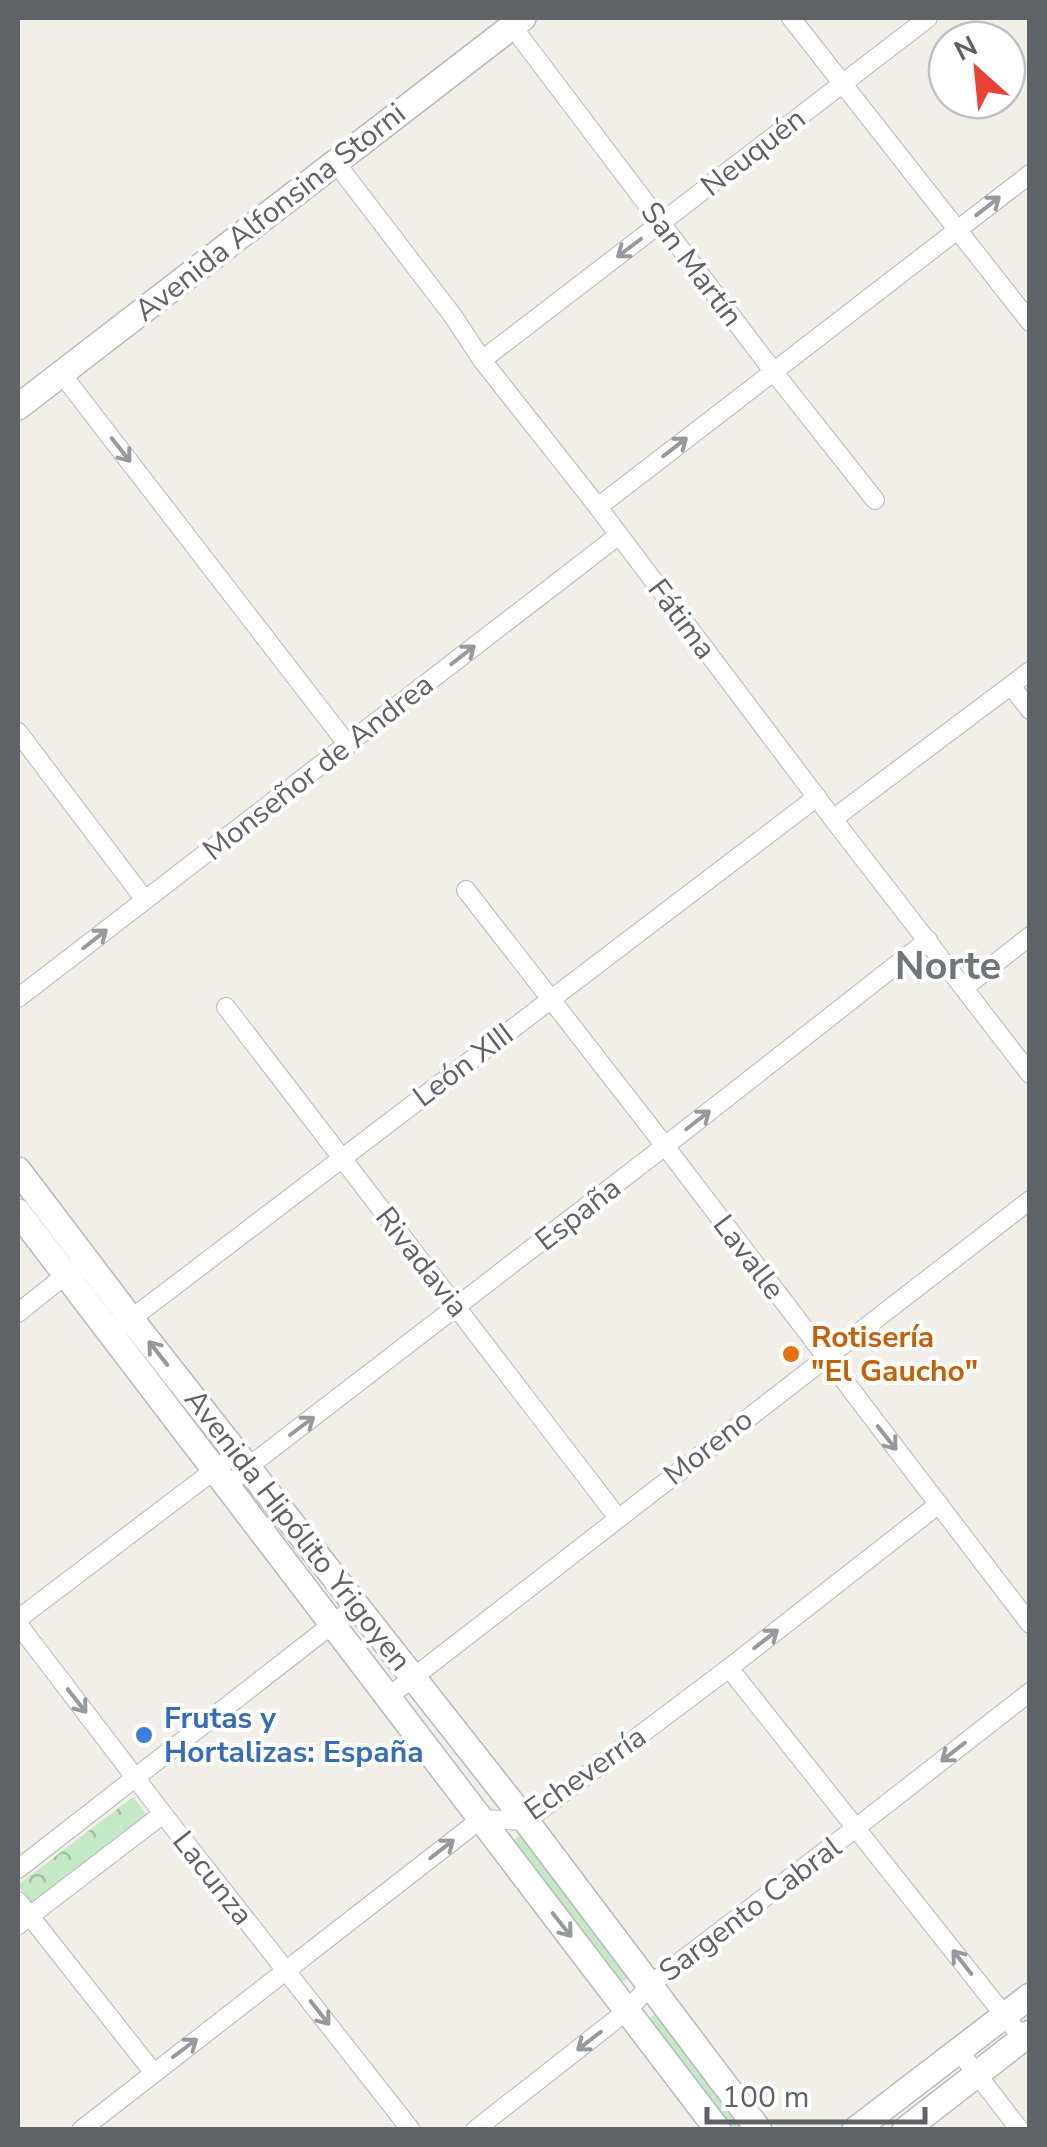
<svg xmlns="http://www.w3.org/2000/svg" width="1047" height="2147" font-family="'Nunito Sans',sans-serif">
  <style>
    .grass { fill: #c5e8c5 }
    .park { fill: url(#park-crowns) }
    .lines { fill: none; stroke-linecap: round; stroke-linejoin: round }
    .street-casing { stroke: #b5b8bc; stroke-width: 20 }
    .secondary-casing { stroke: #b6babf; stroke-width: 28 }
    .street { stroke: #fff; stroke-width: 18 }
    .secondary { stroke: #fff; stroke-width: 25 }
    .oneway { stroke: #979a9d }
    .food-dot { fill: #e8710a; stroke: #fff; stroke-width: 4 }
    .shop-dot { fill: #3f7fe0; stroke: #fff; stroke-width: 4 }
    .labels { text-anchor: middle; stroke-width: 8; stroke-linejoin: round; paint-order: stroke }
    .street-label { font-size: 30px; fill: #5f6368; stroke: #fff }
    .food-label { font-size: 30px; font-weight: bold; fill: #c56008; stroke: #fff; text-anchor: start }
    .shop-label { font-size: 30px; font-weight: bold; fill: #366cbe; stroke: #fff; text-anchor: start }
    .district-label { font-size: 40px; font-weight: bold; fill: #70757a; stroke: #fff }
  </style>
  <defs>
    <pattern id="park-crowns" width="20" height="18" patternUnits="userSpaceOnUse" patternTransform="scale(2.5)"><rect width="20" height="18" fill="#c5e8c5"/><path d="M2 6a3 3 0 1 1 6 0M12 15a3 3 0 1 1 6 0" fill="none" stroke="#a3c0a4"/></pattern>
  </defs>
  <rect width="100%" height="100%" fill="#f1efe8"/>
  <g class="grass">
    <path d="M520 1835 628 1978 619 1984 512 1842Z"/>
    <path d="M655 2014 745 2129H731L647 2021Z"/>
  </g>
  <path class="park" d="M133 1797 148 1816 32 1904 18 1885Z"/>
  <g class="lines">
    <g class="street-casing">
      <g id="street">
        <path d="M791 18 1030 322"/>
        <path d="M512 26 773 371 875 500"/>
        <path d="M336 163 453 316 482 360 598 507 833 819 1030 1074"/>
        <path d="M482 360 928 18"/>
        <path d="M61 373 348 745"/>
        <path d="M598 507 1030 174"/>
        <path d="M1011 686 1030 710"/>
        <path d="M18 732 145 900"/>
        <path d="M833 819 1030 671"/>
        <path d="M466 890 665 1146 1030 1624"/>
        <path d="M964 988 1030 936"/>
        <path d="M18 998 619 535"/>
        <path d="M226 1007 618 1518"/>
        <path d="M18 1313 73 1269"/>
        <path d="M123 1325 817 797"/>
        <path d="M227 1487 248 1467 665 1146 928 940"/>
        <path d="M18 1619 237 1453"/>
        <path d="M18 1624 163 1814 411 2130"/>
        <path d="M729 1668 1023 2039"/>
        <path d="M388 1697 1030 1200"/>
        <path d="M18 1869 357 1605"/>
        <path d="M18 1901 153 2072"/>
        <path d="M18 1925 163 1814"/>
        <path d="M959 2051 1020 2130"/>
        <path d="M81 2130 481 1819 526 1821 729 1668 939 1504"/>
        <path d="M475 2130 628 2010 651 1984 857 1827 1030 1692"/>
      </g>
    </g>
    <g class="secondary-casing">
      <g id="secondary">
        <path d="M18 407 523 18"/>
        <path d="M18 1170 131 1319 526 1821 759 2130"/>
        <path d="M18 1212 718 2130"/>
        <path d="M855 2130 1030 1996"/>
        <path d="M905 2130 1030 2033"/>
      </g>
    </g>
    <use href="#street" class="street"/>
    <use href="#secondary" class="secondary"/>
  </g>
  <defs><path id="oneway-shaft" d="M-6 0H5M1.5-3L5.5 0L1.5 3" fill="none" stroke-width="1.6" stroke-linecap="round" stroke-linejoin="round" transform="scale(2.5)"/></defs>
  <g class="oneway">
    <use href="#oneway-shaft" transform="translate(988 206) rotate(-38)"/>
    <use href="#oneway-shaft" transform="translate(629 248) rotate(143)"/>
    <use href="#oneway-shaft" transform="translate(675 447) rotate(-38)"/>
    <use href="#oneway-shaft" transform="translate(121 450) rotate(52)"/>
    <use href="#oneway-shaft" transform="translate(463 655) rotate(-38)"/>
    <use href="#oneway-shaft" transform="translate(95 939) rotate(-38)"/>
    <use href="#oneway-shaft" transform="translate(698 1120) rotate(-38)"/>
    <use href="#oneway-shaft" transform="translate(158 1353) rotate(-128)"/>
    <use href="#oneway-shaft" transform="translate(302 1426) rotate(-37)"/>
    <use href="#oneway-shaft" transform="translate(887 1438) rotate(52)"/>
    <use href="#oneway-shaft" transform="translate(766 1639) rotate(-38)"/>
    <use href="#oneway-shaft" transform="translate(77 1701) rotate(52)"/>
    <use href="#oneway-shaft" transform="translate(953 1752) rotate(142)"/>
    <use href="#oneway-shaft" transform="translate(442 1849) rotate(-38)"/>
    <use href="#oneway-shaft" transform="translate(562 1925) rotate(52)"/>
    <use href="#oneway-shaft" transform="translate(962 1962) rotate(-128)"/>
    <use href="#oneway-shaft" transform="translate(320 2013) rotate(52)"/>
    <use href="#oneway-shaft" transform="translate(589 2041) rotate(142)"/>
    <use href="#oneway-shaft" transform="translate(185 2048) rotate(-37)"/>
  </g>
  <circle class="food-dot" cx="791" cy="1354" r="10"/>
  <circle class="shop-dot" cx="144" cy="1735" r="10"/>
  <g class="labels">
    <g class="street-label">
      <text transform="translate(753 152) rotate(-38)" y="10">Neuquén</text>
      <text transform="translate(270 212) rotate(-38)" y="10">Avenida Alfonsina Storni</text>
      <text transform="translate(692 264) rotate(53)" y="10">San Martín</text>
      <text transform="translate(682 619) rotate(53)" y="10">Fátima</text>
      <text transform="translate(318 767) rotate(-38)" y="10">Monseñor de Andrea</text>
      <text transform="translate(463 1065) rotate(-37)" y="10">León XIII</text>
      <text transform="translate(578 1214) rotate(-38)" y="10">España</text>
      <text transform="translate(749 1257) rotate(53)" y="10">Lavalle</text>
      <text transform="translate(422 1262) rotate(52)" y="10">Rivadavia</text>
      <text transform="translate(708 1447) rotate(-38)" y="10">Moreno</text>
      <text transform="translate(298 1530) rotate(52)" y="10">Avenida Hipólito Yrigoyen</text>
      <text transform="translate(585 1773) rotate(-35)" y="10">Echeverría</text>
      <text transform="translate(213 1878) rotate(52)" y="10">Lacunza</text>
      <text transform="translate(750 1909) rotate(-37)" y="10">Sargento Cabral</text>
    </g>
    <g class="food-label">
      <text x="811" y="1347">Rotisería<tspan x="811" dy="34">"El Gaucho"</tspan></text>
    </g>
    <g class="shop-label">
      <text x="164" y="1728">Frutas y<tspan x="164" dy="34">Hortalizas: España</tspan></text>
    </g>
    <g class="district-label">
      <text x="948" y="979">Norte</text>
    </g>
  </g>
  <rect width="1047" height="2147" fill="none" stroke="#5f6368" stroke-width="40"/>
  <g transform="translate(977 70) rotate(333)"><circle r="48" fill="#ffffff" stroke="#bfc1c3" stroke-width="2.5"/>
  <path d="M0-8L18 38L0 25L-18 38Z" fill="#ea4335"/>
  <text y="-15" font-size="28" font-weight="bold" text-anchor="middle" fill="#5f6368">N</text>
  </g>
  <path d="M707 2107v15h218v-15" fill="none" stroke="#5f6368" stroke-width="5"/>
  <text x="722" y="2107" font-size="30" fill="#5f6368" stroke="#ffffff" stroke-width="8" paint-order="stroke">100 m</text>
</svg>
